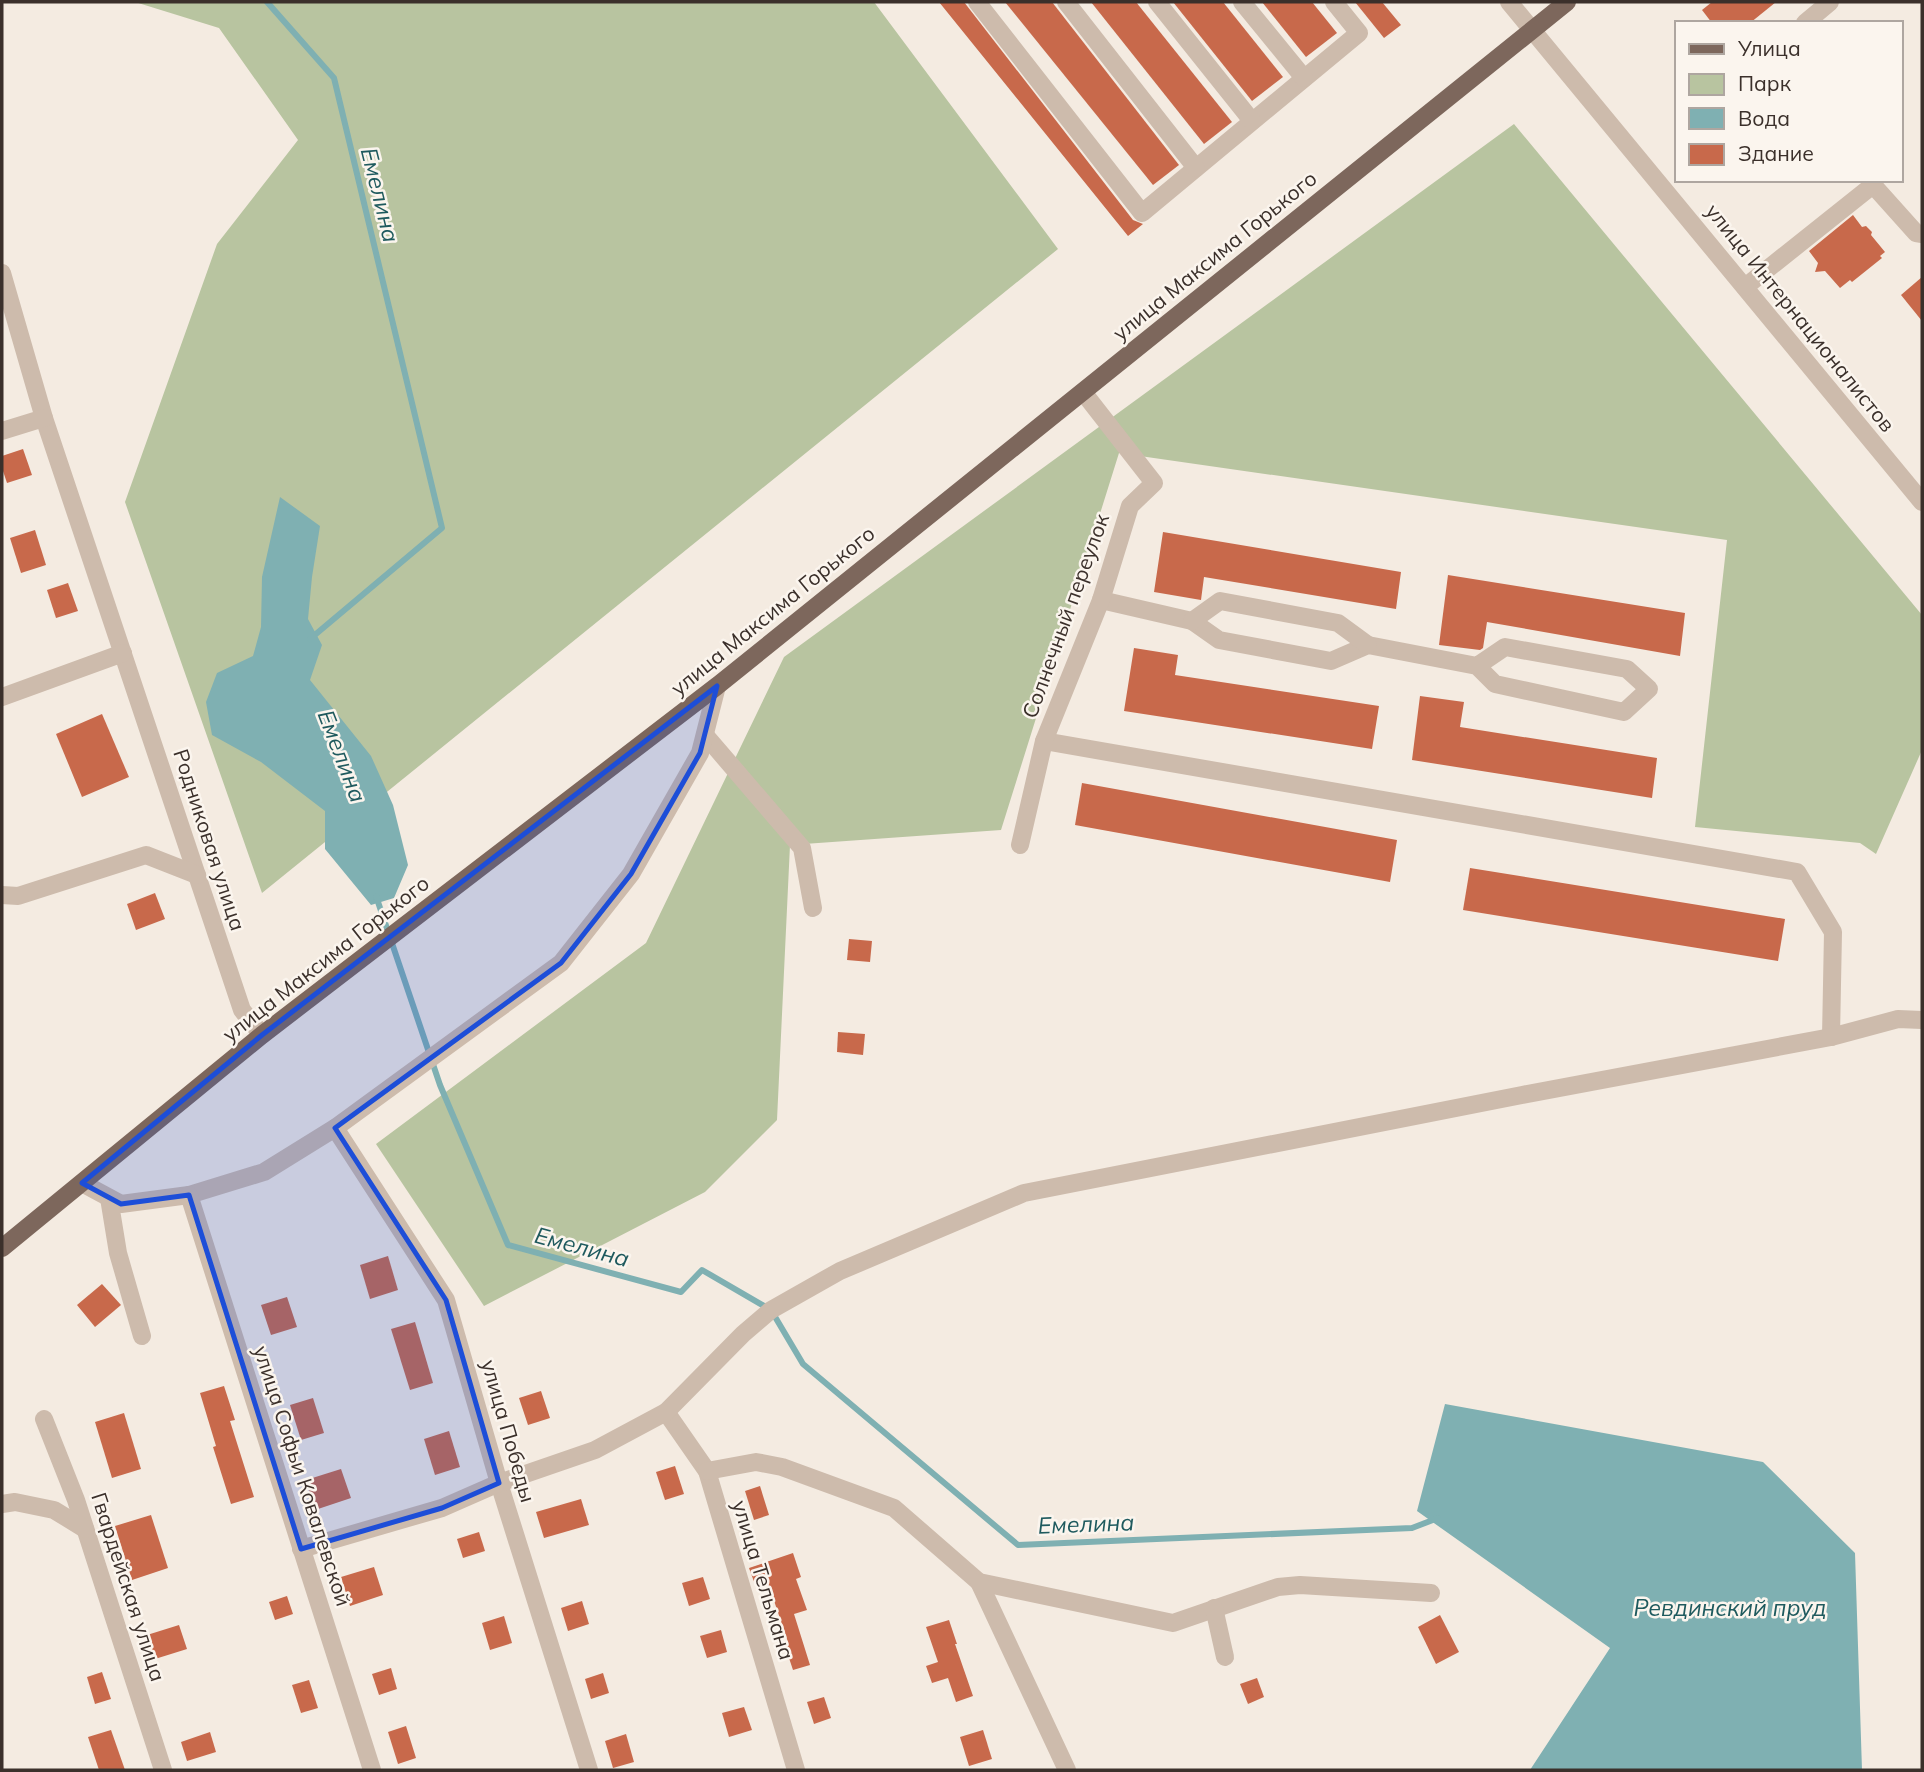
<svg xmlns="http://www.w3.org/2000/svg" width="1924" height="1772" font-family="Mulish,sans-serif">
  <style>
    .green { fill: #b8c4a0 }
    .water { fill: #7fb0b2 }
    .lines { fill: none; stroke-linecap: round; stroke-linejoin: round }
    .stream { stroke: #7fb0b2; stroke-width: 6 }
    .building { fill: #c8694b }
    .minor { stroke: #cdbbac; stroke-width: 18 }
    .major { stroke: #7d675c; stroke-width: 18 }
    .marked { fill: #1d4ed8; fill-opacity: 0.2; stroke: #1d4ed8; stroke-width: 5; stroke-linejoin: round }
    .labels { text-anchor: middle; stroke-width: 5; stroke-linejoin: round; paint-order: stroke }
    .street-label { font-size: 21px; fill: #3b302b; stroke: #fbf5ee }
    .water-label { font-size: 23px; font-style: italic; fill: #1f5a5e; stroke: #fbf5ee }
  </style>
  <rect width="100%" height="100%" fill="#f4ebe1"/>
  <g class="green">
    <path d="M135 2H874L1058 249 262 893 125 502 217 244 298 140 219 28Z"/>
    <path d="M1514 124 1922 615V750L1876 854 1860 843 1695 827 1727 540 1119 453 1001 830 790 845 777 1120 705 1192 484 1306 376 1144 646 943 784 657Z"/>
  </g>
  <g class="water">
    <path d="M280 497 320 526 312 577 308 619 322 645 310 680 371 756 393 805 408 865 394 898 371 905 325 849V811L261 762 212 735 206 702 217 673 253 656 261 627 262 577Z"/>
    <path d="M1445 1404 1763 1462 1855 1553 1862 1770H1530L1610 1648 1417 1511Z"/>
  </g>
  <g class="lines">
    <g class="stream">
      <path d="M267 2 334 78 442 528 310 639"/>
      <path d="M376 896 440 1085 508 1245 681 1292 702 1270 771 1310 803 1364 1018 1545 1412 1528 1438 1518"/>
    </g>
  </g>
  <g class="building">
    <path d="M939 2H964L1133 220 1143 224 1128 236Z"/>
    <path d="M1005 2H1052L1179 165 1153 185Z"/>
    <path d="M1091 2H1136L1232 122 1204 144Z"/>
    <path d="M1173 2H1223L1283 77 1252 101Z"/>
    <path d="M1262 2H1312L1337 33 1306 57Z"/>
    <path d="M1355 2H1382L1401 25 1384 38Z"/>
    <path d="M1712 2H1776L1750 23H1712L1702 10Z"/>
    <path d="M1853 215 1862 227 1866 226 1872 232 1871 235 1885 252 1880 256 1882 258 1852 282 1850 280 1840 288 1825 271 1815 272 1818 263 1809 251Z"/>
    <path d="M1922 277V321L1901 295Z"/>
    <path d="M23 449 32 475 7 483 2 468V456Z"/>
    <path d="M35 530 46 565 21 573 10 538Z"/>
    <path d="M1163 532 1401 572 1396 609 1204 577 1201 600 1154 592Z"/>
    <path d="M1448 575 1685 613 1680 656 1487 622 1483 648 1480 650 1439 645Z"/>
    <path d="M68 583 78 611 56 618 47 590Z"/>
    <path d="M1134 648 1178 655 1175 675 1379 706 1372 749 1124 711Z"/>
    <path d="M1420 696 1464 702 1460 727 1657 758 1652 798 1412 760Z"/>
    <path d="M102 714 129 777 82 797 56 734Z"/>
    <path d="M1082 783 1397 840 1390 882 1075 825Z"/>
    <path d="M1470 868 1785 919 1778 961 1463 910Z"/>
    <path d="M155 893 165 919 136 930 127 904Z"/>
    <path d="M849 939 872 941 870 962 847 960Z"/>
    <path d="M838 1032 865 1034 863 1055 837 1052Z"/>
    <path d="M388 1256 398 1290 370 1299 360 1265Z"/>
    <path d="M102 1284 121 1305 95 1327 77 1305Z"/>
    <path d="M287 1297 297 1327 271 1335 261 1305Z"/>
    <path d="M415 1322 433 1383 410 1390 391 1329Z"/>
    <path d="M224 1386 235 1420 230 1421 254 1497 231 1504 213 1447 216 1446 200 1393Z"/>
    <path d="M541 1391 550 1418 528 1425 519 1398Z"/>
    <path d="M313 1398 324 1433 301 1440 290 1405Z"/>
    <path d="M124 1413 141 1469 112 1478 95 1422Z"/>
    <path d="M449 1431 460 1467 435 1475 424 1439Z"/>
    <path d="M675 1466 684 1494 665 1500 656 1472Z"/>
    <path d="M341 1469 351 1498 315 1510 306 1480Z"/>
    <path d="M760 1486 769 1515 754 1520 745 1491Z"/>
    <path d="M581 1499 589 1525 544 1538 536 1512Z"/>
    <path d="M151 1515 168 1568 132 1580 115 1526Z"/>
    <path d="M479 1532 485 1551 463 1558 457 1539Z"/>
    <path d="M793 1553 801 1577 796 1579 807 1610 794 1614 810 1665 793 1670 784 1643 788 1642 768 1583 756 1587 749 1568Z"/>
    <path d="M374 1567 383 1595 350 1606 341 1577Z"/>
    <path d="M703 1577 710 1599 689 1606 682 1583Z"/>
    <path d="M287 1596 293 1614 275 1620 269 1602Z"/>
    <path d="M582 1601 589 1624 568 1631 561 1608Z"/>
    <path d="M1440 1615 1459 1652 1436 1664 1418 1627Z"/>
    <path d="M504 1616 512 1643 490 1650 482 1623Z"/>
    <path d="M949 1620 957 1644H955L973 1696 956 1702 948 1678 932 1683 926 1666 938 1662 926 1627Z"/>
    <path d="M179 1625 187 1649 155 1659 147 1635Z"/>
    <path d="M721 1630 727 1652 707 1658 700 1636Z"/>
    <path d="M391 1668 397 1689 379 1695 372 1674Z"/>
    <path d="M102 1672 111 1699 95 1704 87 1677Z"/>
    <path d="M603 1673 609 1693 591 1699 585 1679Z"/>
    <path d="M1257 1678 1264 1697 1248 1704 1240 1684Z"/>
    <path d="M309 1680 318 1708 301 1713 292 1685Z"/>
    <path d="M824 1697 831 1718 814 1724 807 1702Z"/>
    <path d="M744 1707 752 1730 729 1737 722 1713Z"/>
    <path d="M406 1726 416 1758 398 1764 388 1732Z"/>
    <path d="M111 1730 125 1770H99L88 1737Z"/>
    <path d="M983 1730 992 1759 969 1766 960 1737Z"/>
    <path d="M210 1732 216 1752 187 1761 181 1742Z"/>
    <path d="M626 1734 634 1762 613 1768 605 1741Z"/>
  </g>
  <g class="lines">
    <g class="minor">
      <path d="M977 2 1142 213 1359 33 1334 2"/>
      <path d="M1066 2 1196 168"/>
      <path d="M1157 2 1252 121"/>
      <path d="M1242 2 1304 78"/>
      <path d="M1509 2 1922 502"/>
      <path d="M1805 23 1830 2"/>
      <path d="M2 273 44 418 242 1010 262 1035"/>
      <path d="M1745 287 1873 185 1916 233 1922 234"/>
      <path d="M2 431 44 418"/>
      <path d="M1101 600 1192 621 1219 640 1331 661 1368 645 1477 666 1495 684 1624 712 1649 689 1627 669 1505 647 1477 666"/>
      <path d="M1192 621 1220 601 1338 623 1368 645"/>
      <path d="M2 697 123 653"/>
      <path d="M705 735 802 848 813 908"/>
      <path d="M1044 741 1797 872 1833 932 1831 1037"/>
      <path d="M1020 845 1044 741 1101 600 1130 506 1154 483 1083 392"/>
      <path d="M2 895 18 896 146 855 197 875"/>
      <path d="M335 1128 446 1300 499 1483 589 1770"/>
      <path d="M82 1183 121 1204 189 1195 264 1172 335 1128 561 963 631 874 700 753 717 686"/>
      <path d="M189 1195 372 1770"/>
      <path d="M109 1198 118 1253 142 1336"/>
      <path d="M666 1412 707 1471 796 1770"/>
      <path d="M44 1419 76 1500 163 1770"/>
      <path d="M707 1471 756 1462 782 1467 894 1508 979 1582 1173 1623 1278 1587 1300 1585 1431 1593"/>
      <path d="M2 1504 15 1502 54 1510 85 1529"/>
      <path d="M301 1549 442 1508 499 1483 595 1450 666 1412 743 1334 771 1310 840 1271 1024 1193 1522 1095 1831 1037 1898 1019 1922 1020"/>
      <path d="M979 1582 1067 1770"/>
      <path d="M1214 1608 1225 1657"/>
    </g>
    <path class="major" d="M2 1248 262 1035 717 686 1567 2"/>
  </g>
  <path class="marked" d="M717 686 700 753 631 874 561 963 335 1128 446 1300 499 1483 442 1508 301 1549 189 1195 121 1204 82 1183 262 1035Z"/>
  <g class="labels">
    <g class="street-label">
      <text transform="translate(1215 256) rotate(-39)" y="7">улица Максима Горького</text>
      <text transform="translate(1800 318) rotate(51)" y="7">улица Интернационалистов</text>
      <text transform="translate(773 611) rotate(-39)" y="7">улица Максима Горького</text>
      <text transform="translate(1066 616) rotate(-70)" y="7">Солнечный переулок</text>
      <text transform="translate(209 840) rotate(72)" y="7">Родниковая улица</text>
      <text transform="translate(326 959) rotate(-38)" y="7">улица Максима Горького</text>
      <text transform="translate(508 1431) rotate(74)" y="7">улица Победы</text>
      <text transform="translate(302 1476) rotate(72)" y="7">улица Софьи Ковалевской</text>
      <text transform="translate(763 1580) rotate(73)" y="7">улица Тельмана</text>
      <text transform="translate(128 1587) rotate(72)" y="7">Гвардейская улица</text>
    </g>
    <g class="water-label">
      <text transform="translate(380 195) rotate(76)" y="8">Емелина</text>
      <text transform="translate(342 756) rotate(69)" y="8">Емелина</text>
      <text transform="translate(582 1247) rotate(15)" y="8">Емелина</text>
      <text transform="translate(1086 1524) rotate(-2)" y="8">Емелина</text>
      <text x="1730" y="1616">Ревдинский пруд</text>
    </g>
  </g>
  <rect width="1924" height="1772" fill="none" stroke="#3b302b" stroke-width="7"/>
  <rect x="1675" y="21" width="228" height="161" fill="#fbf5ee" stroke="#aea6a0" stroke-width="2"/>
  <rect x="1689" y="44" width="35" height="10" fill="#7d675c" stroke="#aea6a0" stroke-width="2"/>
  <text x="1738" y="56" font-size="21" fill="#3b302b">Улица</text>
  <rect x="1689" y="74" width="35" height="21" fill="#b8c4a0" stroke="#aea6a0" stroke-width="2"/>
  <text x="1738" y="91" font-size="21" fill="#3b302b">Парк</text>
  <rect x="1689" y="108" width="35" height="21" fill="#7fb0b2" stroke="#aea6a0" stroke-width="2"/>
  <text x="1738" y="126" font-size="21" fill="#3b302b">Вода</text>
  <rect x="1689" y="144" width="35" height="21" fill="#c8694b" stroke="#aea6a0" stroke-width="2"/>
  <text x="1738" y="161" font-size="21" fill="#3b302b">Здание</text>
</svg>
